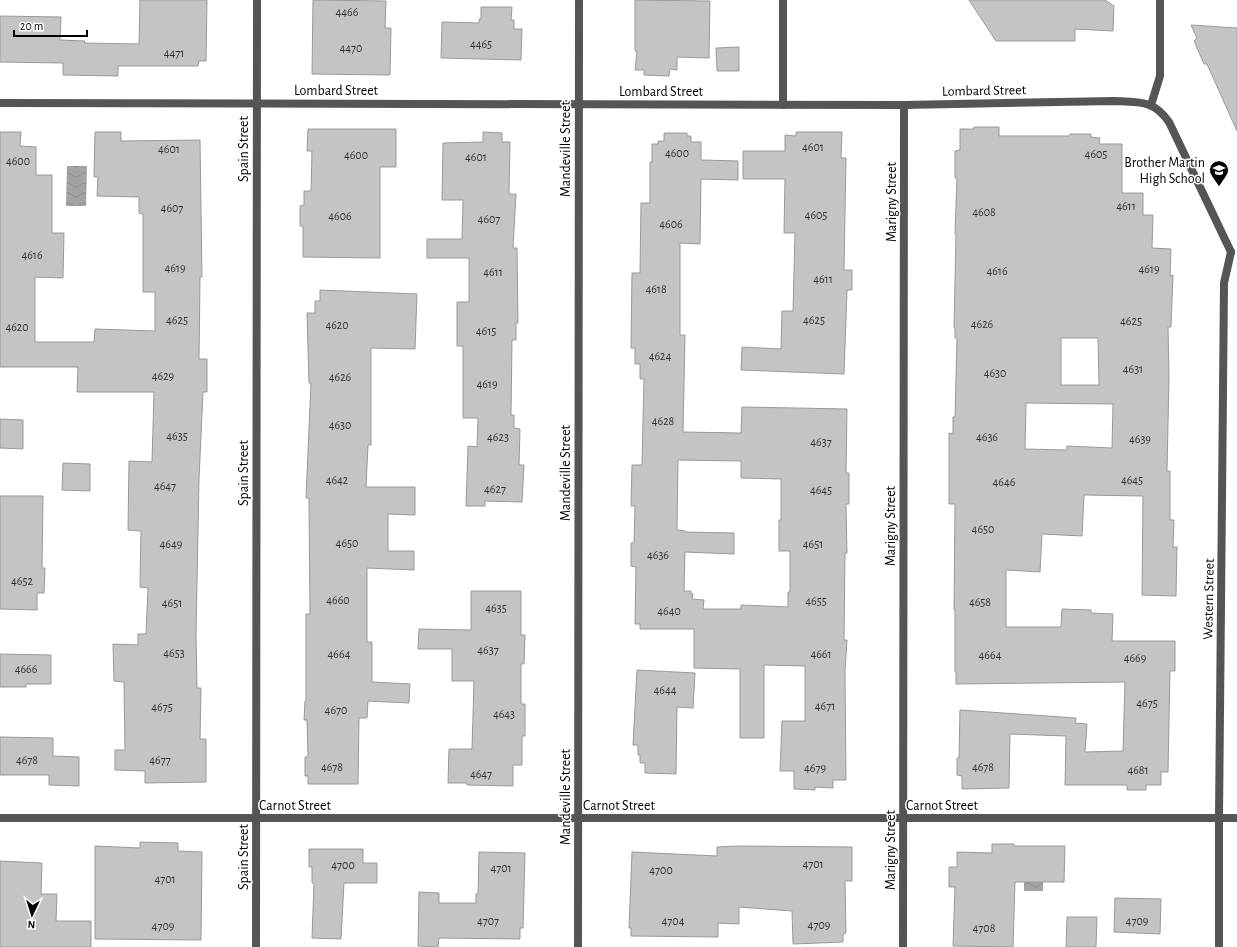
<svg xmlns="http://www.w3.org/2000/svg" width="1237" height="947" font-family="'Alegreya Sans',sans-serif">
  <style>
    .water { fill: url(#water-waves) }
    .building { fill: #c4c4c4; stroke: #999; fill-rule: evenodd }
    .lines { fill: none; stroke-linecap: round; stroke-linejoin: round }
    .lane { stroke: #555; stroke-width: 8 }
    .street { stroke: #555; stroke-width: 8 }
    .labels { text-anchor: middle; stroke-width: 3; stroke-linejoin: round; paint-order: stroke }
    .number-label { font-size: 12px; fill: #313131 }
    .street-label { font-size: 14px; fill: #000; stroke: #fff }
    .poi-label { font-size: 14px; fill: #000; stroke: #fff; text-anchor: end }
  </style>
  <defs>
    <pattern id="water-waves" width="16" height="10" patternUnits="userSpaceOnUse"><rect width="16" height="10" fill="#a3a3a3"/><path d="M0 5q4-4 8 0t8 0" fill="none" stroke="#8b8b8b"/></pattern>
  </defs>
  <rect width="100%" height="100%" fill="#fff"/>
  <g class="water">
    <path d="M67 166H87L86 206H66Z"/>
    <rect x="1024" y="855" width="19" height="36"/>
  </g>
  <g class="building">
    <path d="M140 0H207L206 61H199L198 66H118V76L63 75V63L0 62V16L61 17 60 40 85 41 84 43 139 44Z"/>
    <path d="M313 0 386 1 385 28H391L390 75 312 74Z"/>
    <path d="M635 0 710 1 709 58 677 57V70L670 69 669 76 644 75V70H635L637 51H635Z"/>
    <path d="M969 0H1105L1114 6 1113 31 1075 29V41H996Z"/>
    <path d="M481 7H512L511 20H514V29H522L521 60 441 58 442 22 479 23V19H481Z"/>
    <path d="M1191 25 1237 28V131L1207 64H1204L1194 41 1197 38Z"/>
    <path d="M739 47V71H717L716 48Z"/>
    <path d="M974 127H999V136H1070V134H1091V137L1100 138 1099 144H1122V193H1143V215H1153L1152 248 1171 249 1170 276 1173 275 1171 327H1168L1169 377 1167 471H1170V520H1174L1173 547H1177L1176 596 1142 595 1143 496 1084 495 1082 536 1042 534 1040 572 1006 570V627H1061L1062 609 1091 610V613L1113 614 1112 641H1175V671H1170L1168 772H1161V785H1146V790H1127V785H1065L1066 736 1010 734 1009 788 962 789V776L957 775V758H959L960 710 1076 718 1075 723 1087 724 1085 752 1123 751 1125 682 956 684V672H955V610H954L955 504H949V433L953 434V417H955L957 338H955V328H954L956 234H955L957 178H955V151L960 150V129H974ZM1061 338H1098L1099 385H1061ZM1026 403 1113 404 1112 448 1067 446V450L1025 449Z"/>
    <path d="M308 129H396V167H380V258L303 257V226H300V206L304 205V191H311L312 151H307Z"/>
    <path d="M0 132H21L20 146 36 147V175H52V233H64L63 278 35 277V342H94L95 329 155 331V292H143V214L139 213V197L97 196 98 177H94L95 132H121V141L200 140 202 277H200L199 359H207V392H203L199 479 196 634 197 688H201L200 739H206V782L145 783V771L115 770V750H125L124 682 114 681 113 644 138 645V634H146L148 588 140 587 141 531 128 530 129 461 152 462 154 392H77L78 367H0Z"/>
    <path d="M483 132 502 133V142H510L509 194H516L513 248H517L518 323H516V340H512L511 415H514V428L520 429 519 465H524L522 502 485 501V506H466L468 446 477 447 478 418H463V346H457V302H469V258H427V239H462L463 200H442L443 143 483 142Z"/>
    <path d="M796 132H842L841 158H846L844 270H852V290H847L844 374 741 370 742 347 781 349 782 311H793L795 233H784L785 179H743V151H785V135L796 136Z"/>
    <path d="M664 133H687V136H691V142H701V160L738 161V180L701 179 700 244 680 243V335H685L683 432 741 433 742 407 847 409 846 473H849V504H846L847 553H845L844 640H847L845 671 846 780H833V788L815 787V790L794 789V771H780L782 721H805V666L764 665V738H740V669L694 668V629H640V624H635L636 567 631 566V543H634L635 506H631L632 465H642L644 379H640V364H635V348H631L632 273H640L641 203H650V162H652V144H658V141H664ZM678 460 741 461V478L781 479V520H779V551H790V592H788V607L741 605V609H703L704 600 692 599 693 594H691V591H684L685 552 734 554V533L685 532V531L677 530Z"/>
    <path d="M320 290 417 294 415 349 371 348V445H368L366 487H415V515L388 514V551H414V570L367 568V642H372V682L410 684 409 703 368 701 367 718H359L358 784H308V776H305V757H308L307 720H304L305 701H306V614H310L309 498H306L311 383H309L307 313H315V301H320Z"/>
    <path d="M0 419 23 420V449L0 448Z"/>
    <path d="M63 463 90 464V491L62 490Z"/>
    <path d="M0 496H43L42 568H45L44 593H37V610L0 609Z"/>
    <path d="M471 591H521V635H525L524 664H521V704H525V736H522V765H513V786L467 785V783H448L449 749H472L474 681H452V649H418L419 629 471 630Z"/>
    <path d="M0 654 51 655V684H26V687H0Z"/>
    <path d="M637 670 695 673 693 708 677 707 676 774 645 773V763H640V755H638V745H633Z"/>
    <path d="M0 737 53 738V756L79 757V786L49 785V775H0Z"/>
    <path d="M140 842 178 843V851L202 852 201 940 95 939V846L140 848Z"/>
    <path d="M992 844H1014V846H1065L1064 882H1015L1013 947 953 946 955 887H949V867H957V852L992 853Z"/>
    <path d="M738 846 852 847V881H845L846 933 843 934V942L793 944 792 911 739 907V924L718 923V937L631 936V928H629L632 852 717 856V847Z"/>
    <path d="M309 849H363V863H377V883H344L341 939 312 938 314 883H312V867H309Z"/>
    <path d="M479 852 525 853 523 928H520V939L439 938 438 947 418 946 419 892 439 893V903H476V894H478Z"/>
    <path d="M0 861 42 863 41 894H57L56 921H91V947H0Z"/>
    <path d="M1115 898 1161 899 1160 934 1114 932Z"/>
    <path d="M1067 917H1097L1096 947H1066Z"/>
  </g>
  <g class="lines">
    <g class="lane">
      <path d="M783 0V105"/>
      <path d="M1151 105 1160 76V0"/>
    </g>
    <g class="street">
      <path d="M0 103 904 105 1114 101C1139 102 1154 100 1169 122L1231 252"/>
      <path d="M0 818H1237"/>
      <path d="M256 947 257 0"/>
      <path d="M578 947 579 0"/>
      <path d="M903 947 904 105"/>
      <path d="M1219 947V818L1224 283 1231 252"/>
    </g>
  </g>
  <defs>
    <g id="school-pin" transform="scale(1)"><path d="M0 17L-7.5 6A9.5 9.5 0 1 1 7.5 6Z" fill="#000" stroke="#fff"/><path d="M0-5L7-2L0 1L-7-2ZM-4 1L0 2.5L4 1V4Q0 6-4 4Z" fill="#fff"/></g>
  </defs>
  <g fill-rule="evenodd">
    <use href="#school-pin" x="1219" y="170"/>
  </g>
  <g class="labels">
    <g class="number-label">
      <text x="347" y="16">4466</text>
      <text x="481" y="48">4465</text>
      <text x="351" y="52">4470</text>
      <text x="174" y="57">4471</text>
      <text x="813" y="151">4601</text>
      <text x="169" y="153">4601</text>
      <text x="677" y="157">4600</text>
      <text x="1096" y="158">4605</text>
      <text x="356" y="159">4600</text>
      <text x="476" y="161">4601</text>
      <text x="18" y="165">4600</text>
      <text x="1126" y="210">4611</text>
      <text x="172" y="212">4607</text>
      <text x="984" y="216">4608</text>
      <text x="816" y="219">4605</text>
      <text x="340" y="220">4606</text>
      <text x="489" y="223">4607</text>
      <text x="671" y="228">4606</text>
      <text x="32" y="259">4616</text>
      <text x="175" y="272">4619</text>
      <text x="1149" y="273">4619</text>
      <text x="997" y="275">4616</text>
      <text x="493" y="276">4611</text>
      <text x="823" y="283">4611</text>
      <text x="656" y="293">4618</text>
      <text x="177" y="324">4625</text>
      <text x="814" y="324">4625</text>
      <text x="1131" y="325">4625</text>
      <text x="982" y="328">4626</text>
      <text x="337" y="329">4620</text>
      <text x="17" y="331">4620</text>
      <text x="486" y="335">4615</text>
      <text x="660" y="360">4624</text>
      <text x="1133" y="373">4631</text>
      <text x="995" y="377">4630</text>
      <text x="163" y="380">4629</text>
      <text x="340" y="381">4626</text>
      <text x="487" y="388">4619</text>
      <text x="663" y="425">4628</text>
      <text x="340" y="429">4630</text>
      <text x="177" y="440">4635</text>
      <text x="498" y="441">4623</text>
      <text x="987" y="441">4636</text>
      <text x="1140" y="443">4639</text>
      <text x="821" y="446">4637</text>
      <text x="337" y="484">4642</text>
      <text x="1132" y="484">4645</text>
      <text x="1004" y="486">4646</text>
      <text x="165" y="490">4647</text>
      <text x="495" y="493">4627</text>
      <text x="821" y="494">4645</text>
      <text x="983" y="533">4650</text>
      <text x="347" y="547">4650</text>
      <text x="171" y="548">4649</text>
      <text x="813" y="548">4651</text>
      <text x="658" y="559">4636</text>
      <text x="22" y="585">4652</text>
      <text x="338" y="604">4660</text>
      <text x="816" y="605">4655</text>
      <text x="980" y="606">4658</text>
      <text x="172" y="607">4651</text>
      <text x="496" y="612">4635</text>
      <text x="669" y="615">4640</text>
      <text x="488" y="654">4637</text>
      <text x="174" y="657">4653</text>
      <text x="339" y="658">4664</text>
      <text x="821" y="658">4661</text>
      <text x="990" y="659">4664</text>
      <text x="1135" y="662">4669</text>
      <text x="26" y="673">4666</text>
      <text x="665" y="694">4644</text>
      <text x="1147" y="707">4675</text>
      <text x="825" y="710">4671</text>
      <text x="162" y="711">4675</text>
      <text x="336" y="714">4670</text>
      <text x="504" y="718">4643</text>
      <text x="27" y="764">4678</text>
      <text x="160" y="764">4677</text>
      <text x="332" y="771">4678</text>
      <text x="983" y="771">4678</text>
      <text x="815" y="772">4679</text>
      <text x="1138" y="774">4681</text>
      <text x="481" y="778">4647</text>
      <text x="813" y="868">4701</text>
      <text x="343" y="869">4700</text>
      <text x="501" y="872">4701</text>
      <text x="661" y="874">4700</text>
      <text x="165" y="883">4701</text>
      <text x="488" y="925">4707</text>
      <text x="673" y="925">4704</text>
      <text x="1137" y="925">4709</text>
      <text x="819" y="929">4709</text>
      <text x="163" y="930">4709</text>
      <text x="984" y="932">4708</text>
    </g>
    <g class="street-label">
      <text x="336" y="95">Lombard Street</text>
      <text transform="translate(984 90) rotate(-1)" y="5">Lombard Street</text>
      <text x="661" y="96">Lombard Street</text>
      <text transform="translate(243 149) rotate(-90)" y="5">Spain Street</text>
      <text transform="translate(565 149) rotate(-90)" y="5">Mandeville Street</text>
      <text transform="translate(891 202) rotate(-90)" y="5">Marigny Street</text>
      <text transform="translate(243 473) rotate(-90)" y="5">Spain Street</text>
      <text transform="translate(565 473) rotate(-90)" y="5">Mandeville Street</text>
      <text transform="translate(890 526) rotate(-90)" y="5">Marigny Street</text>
      <text transform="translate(1208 599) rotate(-89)" y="5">Western Street</text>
      <text transform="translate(565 797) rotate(-90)" y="5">Mandeville Street</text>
      <text x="295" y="810">Carnot Street</text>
      <text x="619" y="810">Carnot Street</text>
      <text x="942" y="810">Carnot Street</text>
      <text transform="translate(890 850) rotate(-90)" y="5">Marigny Street</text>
      <text transform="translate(243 857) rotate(-90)" y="5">Spain Street</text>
    </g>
    <g class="poi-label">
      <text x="1205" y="167">Brother Martin<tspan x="1205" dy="16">High School</tspan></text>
    </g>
  </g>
  <g transform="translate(32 915) rotate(184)" stroke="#ffffff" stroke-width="3" paint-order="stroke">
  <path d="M0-3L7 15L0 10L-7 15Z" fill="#000000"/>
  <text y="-6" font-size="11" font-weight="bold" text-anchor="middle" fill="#000000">N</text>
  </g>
  <path d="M14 30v6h73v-6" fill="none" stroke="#000000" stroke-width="2"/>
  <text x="20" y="30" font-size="12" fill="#000000" stroke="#ffffff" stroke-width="3" paint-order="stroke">20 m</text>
</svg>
